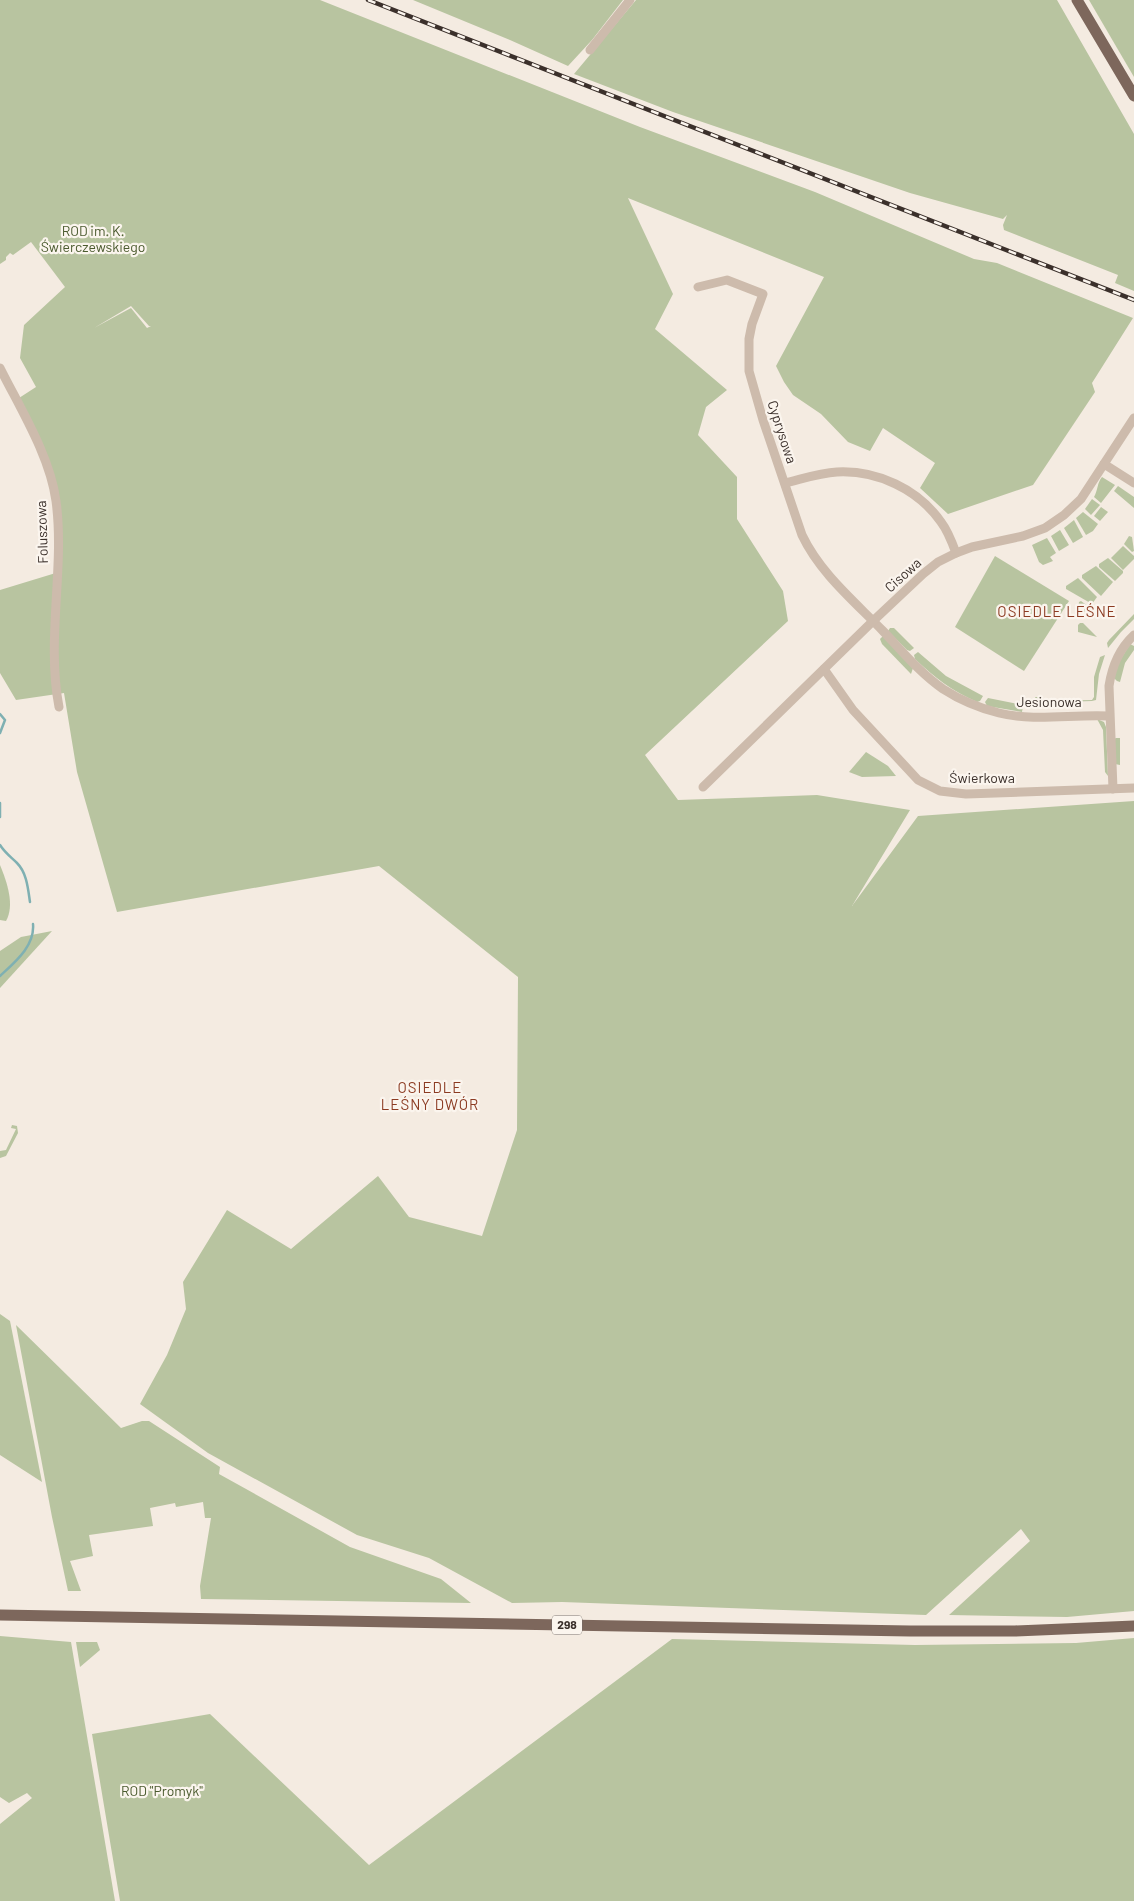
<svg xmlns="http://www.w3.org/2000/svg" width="1134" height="1901" font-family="Barlow,sans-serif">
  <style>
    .green { fill: #b8c4a0; fill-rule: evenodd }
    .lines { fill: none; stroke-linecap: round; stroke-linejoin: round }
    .stream { stroke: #7fb0b2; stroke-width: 2.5 }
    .minor { stroke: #cdbbac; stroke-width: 9 }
    .major { stroke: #7d675c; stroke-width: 11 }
    .rail-casing { stroke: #3b302b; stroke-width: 4.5 }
    .rail { stroke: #fbf5ee; stroke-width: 2.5; stroke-dasharray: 8; stroke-linecap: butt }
    .labels { text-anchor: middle; stroke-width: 4.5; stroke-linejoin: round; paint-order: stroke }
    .shield { fill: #fbf5ee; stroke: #756b66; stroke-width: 1 }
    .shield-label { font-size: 12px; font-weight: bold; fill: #3b302b }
    .park-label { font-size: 14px; fill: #4a5a2e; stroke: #fbf5ee }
    .street-label { font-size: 14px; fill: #3b302b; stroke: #fbf5ee }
    .neighbourhood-label { font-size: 15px; letter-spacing: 1px; fill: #8c3b22; stroke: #fbf5ee }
  </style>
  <rect width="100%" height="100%" fill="#f4ebe1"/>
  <g class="green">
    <path d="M0 0H320L640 127 815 192 974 259 997 263 1133 318 1092 383 1095 392 1033 485 948 514 920 488 935 463 883 428 870 451 848 442 821 414 793 395 784 382 776 366 824 277 628 198 673 294 655 329 727 390 706 407 698 435 737 477V519L783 591 788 621 645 755 678 800 817 795 910 810 852 906 918 816 1134 801V1611L1067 1617 949 1615 1030 1541 1021 1529 926 1615 562 1602 512 1603 429 1558 357 1535 208 1453 140 1404 167 1355 186 1309 183 1282 227 1210 291 1249 378 1176 409 1217 482 1236 517 1130 518 977 379 866 117 912 77 772 64 693 16 700 0 673V590L59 572 55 490 19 398 36 387 20 358 24 325 65 287 31 242 13 255 10 253 6 257V260L0 264ZM131 306 149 326H151L147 328 131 308 94 328Z"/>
    <path d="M413 0H623L592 40 568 66 510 40Z"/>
    <path d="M636 0H1057L1134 134V291L1115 283 1118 275 1004 230 1003 225 1007 215 1003 219 910 193 673 112 574 74Z"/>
    <path d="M1089 0H1134V77Z"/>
    <path d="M1102 477 1115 485 1101 503 1094 497C1098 490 1097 483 1102 477Z"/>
    <path d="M1118 486 1134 497V508L1114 491Z"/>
    <path d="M1092 499 1100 505 1091 515 1085 509Z"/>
    <path d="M1101 507 1108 512 1100 521 1094 516Z"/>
    <path d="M1083 512 1098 524 1093 531 1086 535 1076 518Z"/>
    <path d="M1074 520 1083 537 1073 543 1064 528Z"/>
    <path d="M1060 530 1069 545 1059 551 1051 536Z"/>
    <path d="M1129 536 1132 537 1134 551 1132 552 1124 544Z"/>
    <path d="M1047 538 1056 553 1050 557 1053 561 1043 565 1039 562 1032 545Z"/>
    <path d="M1123 546 1134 556V559L1123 570 1111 558Z"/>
    <path d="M995 556 1069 601 1024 671 955 627Z"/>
    <path d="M1108 558 1123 571V573L1115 581 1099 567V564Z"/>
    <path d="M1096 566 1113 582 1101 596 1082 578V575Z"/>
    <path d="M1078 578 1097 597 1092 604 1066 589V586Z"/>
    <path d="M1081 601 1089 607 1079 618 1077 617 1079 602Z"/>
    <path d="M1134 614V619L1121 632 1108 648 1107 643 1109 640Z"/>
    <path d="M1080 623H1083L1097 637 1078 632V625Z"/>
    <path d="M890 628H894L914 648 910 651 907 650 888 631Z"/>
    <path d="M883 636 913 668 911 674 882 644 880 639Z"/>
    <path d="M1130 644 1134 646V650L1125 663 1120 682 1117 681 1114 678 1116 667Z"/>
    <path d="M918 652 946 676 983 696 980 701 977 702C951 690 935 678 915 659L914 655Z"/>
    <path d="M1105 655 1099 674 1096 700 1092 701 1035 703V697H1039L1040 701 1092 700 1094 697V677L1100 657Z"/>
    <path d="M988 698 1023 705 1022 712 987 706 985 702Z"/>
    <path d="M1097 719 1104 722 1106 727 1108 776 1105 772 1103 730Z"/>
    <path d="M1116 738H1120V765L1115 764 1114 739Z"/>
    <path d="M866 752 888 766 896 776 862 777 849 772Z"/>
    <path d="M0 865C7 882 15 905 6 921L0 920Z"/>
    <path d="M52 931 0 988V951L21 937Z"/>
    <path d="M12 1125 17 1126 18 1133 6 1156 0 1158V1151L6 1150 16 1129 11 1128Z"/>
    <path d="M0 1314 10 1321 42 1482 0 1455Z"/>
    <path d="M16 1325 121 1428 142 1421H149L220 1467 219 1474 350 1547 441 1579 471 1603 201 1599 200 1586 211 1518H205L203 1502 176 1507 175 1503 150 1508 153 1526 89 1535 93 1556 70 1561 81 1591H68L52 1517Z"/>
    <path d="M0 1636 71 1642 115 1901H0V1824L32 1798 27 1793 9 1803 0 1797Z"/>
    <path d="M1134 1638V1901H120L92 1734 210 1714 369 1865 672 1639 915 1645 1076 1643Z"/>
    <path d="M76 1642H97L100 1650 80 1667Z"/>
  </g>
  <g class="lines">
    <g class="stream">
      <path d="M0 714 5 720 0 733"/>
      <path d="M0 803V817"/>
      <path d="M0 845C5 853 11 857 17 863 27 873 28 889 30 902"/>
      <path d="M0 976C15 962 35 946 33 924"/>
    </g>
    <g class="minor">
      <path d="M590 50 630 0"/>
      <path d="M698 287 727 280 763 294 752 324 749 339V371L763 420 802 535C820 573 854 601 883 631 902 651 920 673 943 689 960 700 979 708 999 713 1035 722 1072 714 1109 716"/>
      <path d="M0 368C20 408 50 456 56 501 65 567 46 640 59 707"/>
      <path d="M1104 464 1134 483"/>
      <path d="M785 483C802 479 819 473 837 472 877 470 918 489 941 522 948 531 952 542 956 553"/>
      <path d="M824 669 853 710 918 780 940 791 966 794 1134 788"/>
      <path d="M703 787 873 621 923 574 938 562 956 553 972 547 1023 536 1045 528 1064 515 1081 499 1134 418"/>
      <path d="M1113 789 1109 686C1112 666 1119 649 1134 635"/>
    </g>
    <g class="major">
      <path d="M1077 0 1134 96"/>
      <path d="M0 1615 910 1631H1015L1134 1626"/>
    </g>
    <g class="rail-casing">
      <path id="rail" d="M368 0 1134 300"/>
    </g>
    <use href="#rail" class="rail"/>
  </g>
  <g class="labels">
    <rect class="shield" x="552" y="1615.5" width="30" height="19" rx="4"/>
    <g class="shield-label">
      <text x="567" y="1629">298</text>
    </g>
    <g class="park-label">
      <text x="93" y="236">ROD im. K.<tspan x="93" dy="16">Świerczewskiego</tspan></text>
      <text x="162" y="1796">ROD "Promyk"</text>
    </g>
    <g class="street-label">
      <text transform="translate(782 432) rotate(72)" y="5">Cyprysowa</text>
      <text transform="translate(42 532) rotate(-92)" y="5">Foluszowa</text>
      <text transform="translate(903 575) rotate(-42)" y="5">Cisowa</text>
      <text x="1049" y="707">Jesionowa</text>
      <text x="982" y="783">Świerkowa</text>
    </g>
    <g class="neighbourhood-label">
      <text x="1057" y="617">OSIEDLE LEŚNE</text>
      <text x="430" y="1093">OSIEDLE<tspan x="430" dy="17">LEŚNY DWÓR</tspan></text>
    </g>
  </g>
</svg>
